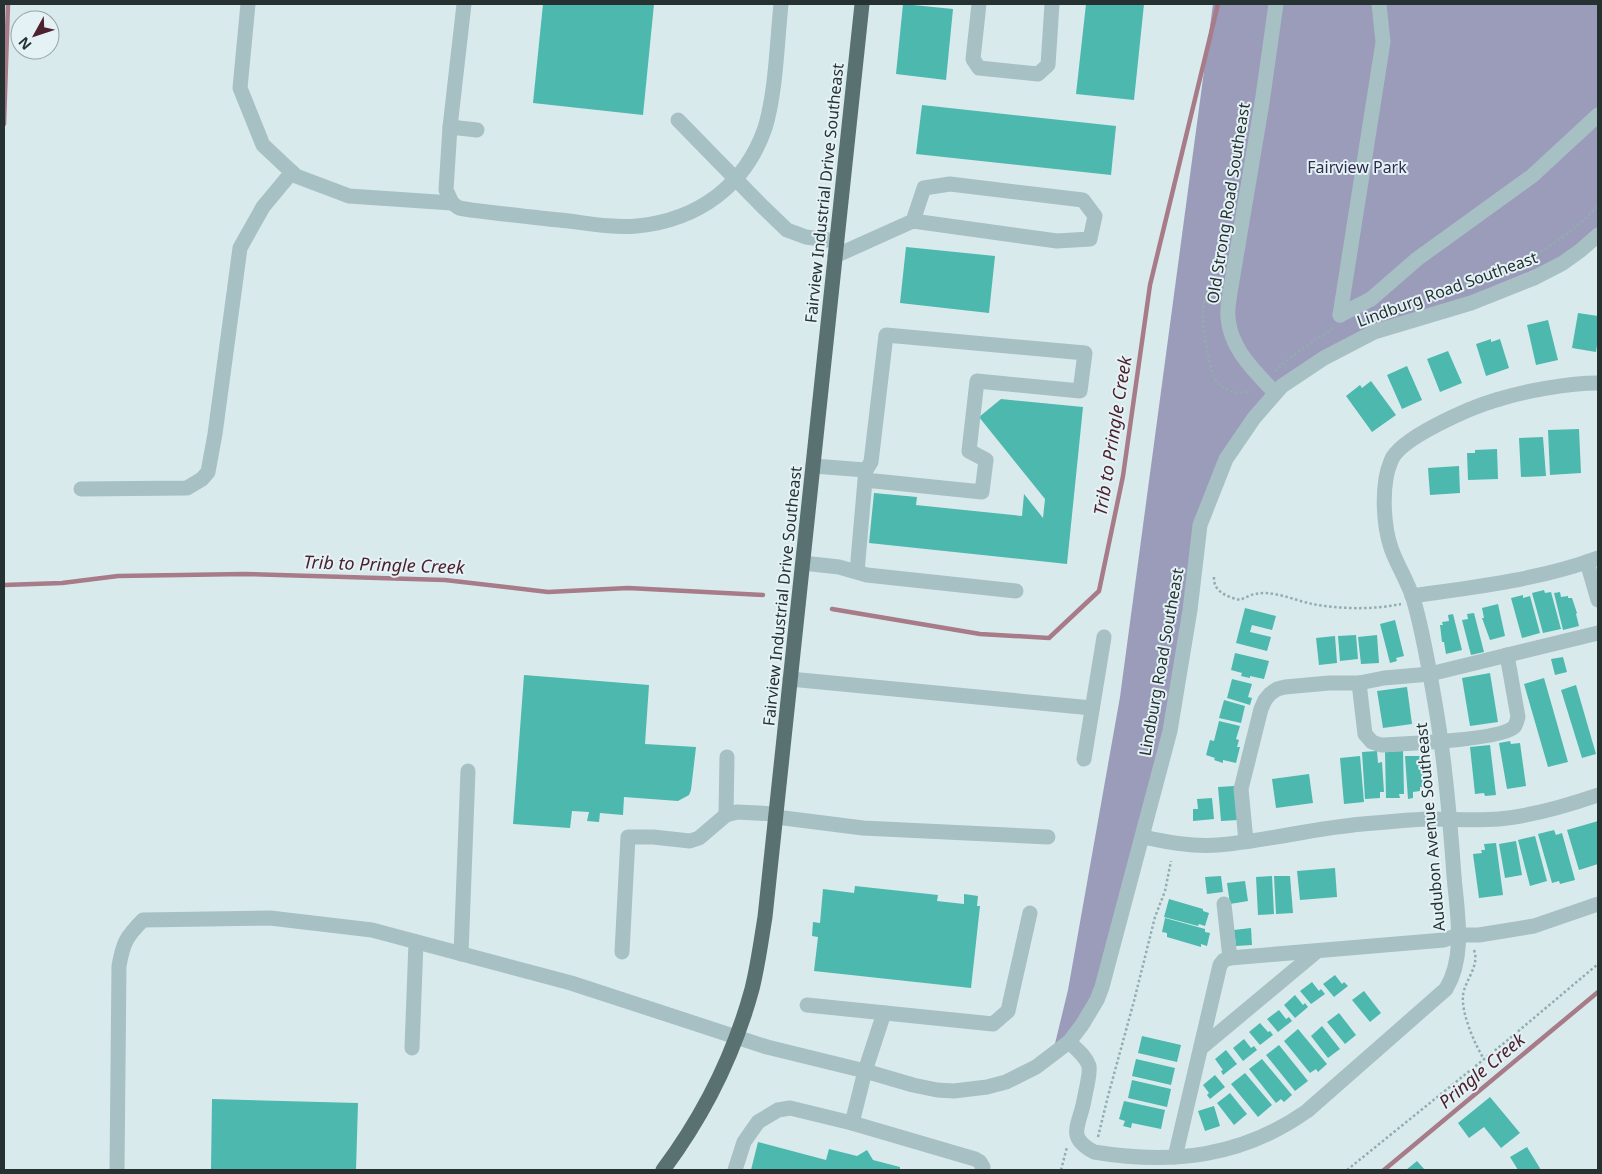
<svg xmlns="http://www.w3.org/2000/svg" width="1602" height="1174" font-family="'Noto Sans',sans-serif">
  <style>
    .green { fill: #9b9bba }
    .lines { fill: none; stroke-linecap: round; stroke-linejoin: round }
    .stream { stroke: #a77b88; stroke-width: 4.5 }
    .building { fill: #4db8ad }
    .path { stroke: #91adaf; stroke-width: 2.5; stroke-dasharray: 2.5 2.5; stroke-linecap: butt }
    .minor { stroke: #a6c0c4; stroke-width: 15 }
    .major { stroke: #597171; stroke-width: 15 }
    .labels { text-anchor: middle; stroke-width: 4; stroke-linejoin: round; paint-order: stroke }
    .park-label { font-size: 16px; fill: #2e2d4c; stroke: #e4f2f6 }
    .street-label { font-size: 16px; fill: #263131; stroke: #e4f2f6 }
    .water-label { font-size: 18px; font-style: italic; fill: #4d212d; stroke: #e4f2f6 }
  </style>
  <rect width="100%" height="100%" fill="#d9eaed"/>
  <path class="green" d="M1213 4H1598V235L1581 250 1324 358 1254 418 1209 501 1178 685 1102 987 1052 1056 1068 990 1120 697Z"/>
  <g class="lines">
    <g class="stream">
      <path d="M4 124 8 4"/>
      <path d="M4 585 62 583 118 576 244 574 445 580 548 592 628 588 763 595"/>
      <path d="M832 609 980 634 1049 638 1099 591 1123 476 1150 285 1218 4"/>
      <path d="M1384 1170 1598 992"/>
    </g>
  </g>
  <g class="building">
    <path d="M543 4H654L643 115 533 103Z"/>
    <path d="M903 4 953 9 946 80 896 74Z"/>
    <path d="M1086 4H1144L1134 100 1076 94Z"/>
    <path d="M922 105 1116 126 1111 175 916 154Z"/>
    <path d="M906 247 995 256 989 313 900 303Z"/>
    <path d="M1578 313 1598 316V338L1596 352 1572 348Z"/>
    <path d="M1548 320 1558 360 1536 365 1527 325Z"/>
    <path d="M1491 339V342L1500 339 1509 368 1486 376 1476 344Z"/>
    <path d="M1448 351 1462 383 1440 392 1427 359Z"/>
    <path d="M1407 366 1422 400 1402 409 1387 375Z"/>
    <path d="M1371 381 1396 415 1372 432 1346 396 1360 385 1362 388Z"/>
    <path d="M1001 399 1083 407 1067 564 869 543 874 493 917 497 916 505 1022 516 1024 494 1043 518 1045 499 979 417Z"/>
    <path d="M1579 429 1581 473 1550 475 1548 430Z"/>
    <path d="M1543 437 1546 476 1521 477 1519 438Z"/>
    <path d="M1497 449 1498 479 1468 480 1467 453H1475V450Z"/>
    <path d="M1459 466 1460 493 1430 495 1428 468Z"/>
    <path d="M1544 590 1545 593 1551 592 1561 629 1543 633 1532 593Z"/>
    <path d="M1560 592 1561 597 1568 596V598H1572L1577 613 1576 614 1579 626 1563 630 1554 593Z"/>
    <path d="M1523 595V598L1530 596 1540 633 1522 638 1511 598Z"/>
    <path d="M1498 604 1505 636 1490 640 1482 618H1484L1482 608Z"/>
    <path d="M1245 608 1276 616 1272 630 1252 625 1250 632 1271 637 1267 651 1236 643Z"/>
    <path d="M1474 613 1484 652 1471 655 1462 620 1468 619 1467 614Z"/>
    <path d="M1453 614 1462 650 1446 654 1444 642H1442L1440 625H1443L1442 622 1449 621 1448 615Z"/>
    <path d="M1395 620 1404 656 1396 658 1397 661 1390 663 1380 624Z"/>
    <path d="M1356 635 1358 659 1340 661 1338 636Z"/>
    <path d="M1377 635 1379 663 1361 664 1358 637Z"/>
    <path d="M1335 636 1337 663 1319 665 1316 638Z"/>
    <path d="M1235 653 1269 661 1264 679 1250 676V678L1241 676 1242 673 1231 670Z"/>
    <path d="M1563 657 1567 672 1555 675 1551 659Z"/>
    <path d="M1490 673 1498 722 1470 726 1462 678Z"/>
    <path d="M524 675 649 685 645 744 696 747 691 790 689 795 678 801 624 797 623 815 600 813 599 822 587 821 589 812 572 811 570 828 513 824Z"/>
    <path d="M1544 678 1568 762 1548 767 1524 684Z"/>
    <path d="M1232 679 1252 684 1248 697 1252 698 1250 705 1227 698Z"/>
    <path d="M1576 685 1596 754 1582 758 1561 690Z"/>
    <path d="M1407 687 1412 724 1383 728 1377 691Z"/>
    <path d="M1224 700 1245 706 1241 723 1219 718Z"/>
    <path d="M1219 721 1240 726 1236 739 1239 740 1237 747H1240L1236 763 1223 760V763L1214 760 1215 758 1206 755 1210 740 1214 741Z"/>
    <path d="M1510 741 1511 744 1520 743 1526 786 1507 789 1499 743Z"/>
    <path d="M1490 745 1496 795 1485 796 1484 793 1475 794 1470 747Z"/>
    <path d="M1377 751 1378 763 1382 762 1384 792H1380V798L1365 799 1362 752Z"/>
    <path d="M1403 751 1404 794H1399L1400 798H1386L1385 752Z"/>
    <path d="M1360 756 1364 802 1344 804 1340 758Z"/>
    <path d="M1405 756H1421L1422 771 1424 772 1423 787H1420V791L1413 792V798L1408 799Z"/>
    <path d="M1309 774 1313 803 1276 808 1272 779Z"/>
    <path d="M1234 786 1238 820 1221 821 1218 787Z"/>
    <path d="M1212 798 1214 819 1193 821V809H1198L1197 799Z"/>
    <path d="M1598 821V864L1579 870 1567 830Z"/>
    <path d="M1554 830 1556 835 1562 833 1575 880 1560 884 1559 881 1552 883 1538 834Z"/>
    <path d="M1535 836 1547 881 1530 886 1518 840Z"/>
    <path d="M1516 841 1522 875 1505 878 1499 844Z"/>
    <path d="M1496 843 1503 895 1479 898 1473 854 1482 853 1481 850H1485L1484 844Z"/>
    <path d="M1335 868 1337 897 1300 900 1297 871Z"/>
    <path d="M1221 876 1223 892 1207 894 1205 877Z"/>
    <path d="M1272 876 1274 914 1258 915 1256 877Z"/>
    <path d="M1274 876H1290L1293 913 1276 914Z"/>
    <path d="M1245 881 1248 901 1230 904 1227 883Z"/>
    <path d="M855 886 938 895 937 901 964 904V894L978 896 977 906H980L971 988 814 971 818 937 812 936 813 922 820 923 823 889 854 893Z"/>
    <path d="M1169 899 1203 909V911L1209 913 1205 926 1199 924 1198 926 1164 917Z"/>
    <path d="M1165 918 1205 929V932L1210 933 1207 946 1201 944V947L1167 937V933L1162 932Z"/>
    <path d="M1251 928 1252 945 1236 946 1234 930Z"/>
    <path d="M1335 975 1342 984 1344 982 1348 986 1334 997 1323 984Z"/>
    <path d="M1312 982 1319 991 1321 989 1325 994 1311 1004 1300 991Z"/>
    <path d="M1364 991 1381 1013 1370 1022 1352 1000Z"/>
    <path d="M1295 995 1303 1005 1305 1003 1308 1007 1295 1018 1284 1005Z"/>
    <path d="M1279 1010 1286 1019 1289 1017 1292 1021 1278 1032 1267 1019Z"/>
    <path d="M1339 1013 1356 1035 1345 1044 1327 1022Z"/>
    <path d="M1260 1023 1268 1032 1270 1031 1273 1035 1260 1045 1249 1032Z"/>
    <path d="M1322 1026 1340 1049 1328 1058 1311 1036Z"/>
    <path d="M1298 1029 1327 1064 1318 1072 1316 1069 1310 1073 1284 1041Z"/>
    <path d="M1142 1036 1181 1045 1177 1062 1138 1053Z"/>
    <path d="M1244 1039 1251 1048 1254 1046 1257 1050 1243 1061 1233 1048Z"/>
    <path d="M1279 1045 1308 1081 1295 1091 1266 1055Z"/>
    <path d="M1226 1050 1237 1064 1223 1075 1221 1071 1223 1070 1215 1059Z"/>
    <path d="M1136 1059 1175 1068 1171 1085 1132 1076Z"/>
    <path d="M1262 1059 1292 1095 1284 1102 1281 1099 1276 1103 1249 1069Z"/>
    <path d="M1245 1073 1272 1105 1258 1117 1231 1084Z"/>
    <path d="M1215 1075 1225 1087 1210 1099 1207 1095 1209 1093 1203 1085Z"/>
    <path d="M1132 1080 1171 1089 1167 1107 1128 1098Z"/>
    <path d="M1230 1093 1247 1114 1234 1125 1217 1103Z"/>
    <path d="M1490 1097 1520 1133 1501 1148 1484 1127 1469 1138 1458 1123Z"/>
    <path d="M212 1099 358 1103 356 1170H211Z"/>
    <path d="M1124 1101 1165 1110 1161 1129 1132 1123 1131 1128 1123 1126 1125 1121 1119 1119Z"/>
    <path d="M1214 1106 1220 1126 1205 1131 1198 1111Z"/>
    <path d="M758 1142 826 1160 829 1149 857 1156 867 1150 873 1160 900 1167V1170H751Z"/>
    <path d="M1527 1147 1541 1170H1518L1510 1157Z"/>
    <path d="M1417 1161 1425 1170H1406Z"/>
  </g>
  <g class="lines">
    <g class="path">
      <path d="M1217 279C1211 287 1206 294 1204 303 1200 317 1208 370 1217 382 1221 387 1227 390 1233 392 1239 394 1246 393 1251 390"/>
      <path d="M1386 306C1410 299 1434 296 1457 289 1509 273 1561 245 1598 206"/>
      <path d="M1275 371 1292 356 1333 328"/>
      <path d="M1214 577C1213 592 1228 597 1240 600 1245 598 1250 595 1255 594 1273 590 1294 600 1312 604 1340 609 1372 610 1401 604"/>
      <path d="M1474 950C1480 966 1465 980 1463 995 1461 1013 1475 1045 1484 1059"/>
      <path d="M1098 1137 1108 1096 1134 1001 1155 917 1165 891 1171 861"/>
      <path d="M1061 1170 1067 1147"/>
      <path d="M1347 1170 1509 1039 1598 964"/>
    </g>
    <g class="minor">
      <path d="M248 4 240 88 263 145 296 176 349 196 452 203"/>
      <path d="M464 4 450 127 446 190 452 203 459 208 471 210C504 214 537 218 569 221 592 224 615 228 637 226 698 220 745 186 765 128 776 92 777 42 781 4"/>
      <path d="M979 4 973 59 979 68 1038 74 1048 65 1052 4"/>
      <path d="M678 120 763 207 787 230 806 237 836 241"/>
      <path d="M450 127 477 130"/>
      <path d="M835 256 913 221 924 188 950 184 1083 200 1095 216 1090 239 1057 241 913 221"/>
      <path d="M1340 315 1371 299 1417 259 1532 176 1598 115"/>
      <path d="M1340 315 1383 42 1379 4"/>
      <path d="M1275 393C1255 371 1230 349 1228 317 1227 309 1229 301 1230 293L1262 103 1276 4"/>
      <path d="M813 466 866 470"/>
      <path d="M81 489 187 488 202 479 208 472 215 434 240 248 263 207 292 172"/>
      <path d="M1587 562 1598 600"/>
      <path d="M803 563 839 567 867 575 1016 591"/>
      <path d="M857 572 865 480 866 470 871 462 886 335 1085 353 1080 391 977 381 969 451 986 460 982 492 865 480"/>
      <path d="M1412 596C1474 587 1539 580 1598 558"/>
      <path d="M790 679 1092 708"/>
      <path d="M1359 683 1365 734 1372 742 1381 745C1403 744 1501 740 1514 727 1516 725 1517 720 1518 717L1507 655"/>
      <path d="M1084 759 1104 637"/>
      <path d="M726 815 727 757"/>
      <path d="M776 817 863 828 1048 837"/>
      <path d="M1143 837C1167 842 1192 847 1218 845 1267 841 1314 828 1363 824 1385 822 1406 820 1428 819 1452 819 1475 821 1499 819 1533 816 1566 806 1598 795"/>
      <path d="M1246 841 1241 789 1261 709 1265 700 1270 694 1277 689 1285 687 1329 683H1359L1384 678 1430 674 1598 633"/>
      <path d="M1224 904 1230 958"/>
      <path d="M622 952 628 837H653L690 841 699 838 726 815 737 812 776 814"/>
      <path d="M461 954 468 771"/>
      <path d="M807 1005 993 1024 1008 1011 1030 913"/>
      <path d="M1069 1042C1076 1049 1086 1056 1089 1066 1090 1073 1088 1079 1087 1086 1085 1094 1084 1102 1082 1109 1076 1130 1070 1139 1094 1152 1172 1165 1242 1157 1307 1111L1446 989C1466 956 1457 912 1454 876 1450 818 1445 760 1435 703 1429 669 1423 631 1413 598 1407 580 1397 565 1391 548 1383 524 1381 484 1391 461 1399 438 1472 407 1496 400 1524 391 1569 383 1598 383"/>
      <path d="M412 1048 416 942"/>
      <path d="M1201 1048 1316 952"/>
      <path d="M852 1123 865 1071 884 1013"/>
      <path d="M1175 1157 1220 965 1224 960 1230 958 1444 940 1458 935H1479L1534 926 1598 904"/>
      <path d="M117 1170 119 966C123 943 126 937 143 920L270 918 372 930 571 983 767 1047 865 1071 913 1085 937 1090 954 1091 987 1087 1006 1082 1036 1067 1069 1042 1082 1025 1097 1000 1102 987 1170 731 1190 610 1200 525 1226 459 1254 418 1282 386 1324 358 1374 332 1471 303 1534 278 1563 263 1581 250 1598 235"/>
      <path d="M735 1170 744 1142 758 1122 778 1110 790 1108 852 1123 975 1159 980 1162 983 1167 982 1170"/>
    </g>
    <path class="major" d="M663 1170C704 1115 734 1055 752 989 758 965 761 941 765 917L862 4"/>
  </g>
  <g class="labels">
    <g class="park-label">
      <text x="1357" y="173">Fairview Park</text>
    </g>
    <g class="street-label">
      <text transform="translate(824 193) rotate(-84)" y="6">Fairview Industrial Drive Southeast</text>
      <text transform="translate(1228 203) rotate(-81)" y="6">Old Strong Road Southeast</text>
      <text transform="translate(1447 289) rotate(-20)" y="6">Lindburg Road Southeast</text>
      <text transform="translate(782 596) rotate(-84)" y="6">Fairview Industrial Drive Southeast</text>
      <text transform="translate(1161 662) rotate(-80)" y="6">Lindburg Road Southeast</text>
      <text transform="translate(1430 827) rotate(-95)" y="6">Audubon Avenue Southeast</text>
    </g>
    <g class="water-label">
      <text transform="translate(1113 436) rotate(-81)" y="6">Trib to Pringle Creek</text>
      <text transform="translate(384 565) rotate(2)" y="6">Trib to Pringle Creek</text>
      <text transform="translate(1482 1071) rotate(-40)" y="6">Pringle Creek</text>
    </g>
  </g>
  <rect width="1602" height="1174" fill="none" stroke="#263131" stroke-width="10"/>
  <g transform="translate(35 35) rotate(230)"><circle r="24" fill="#e4f2f6" stroke="#98a5a7"/>
  <path d="M0-4L9 19L0 12L-9 19Z" fill="#4d212d"/>
  <text y="-8" font-size="14" font-weight="bold" text-anchor="middle" fill="#263131">N</text>
  </g>
</svg>
